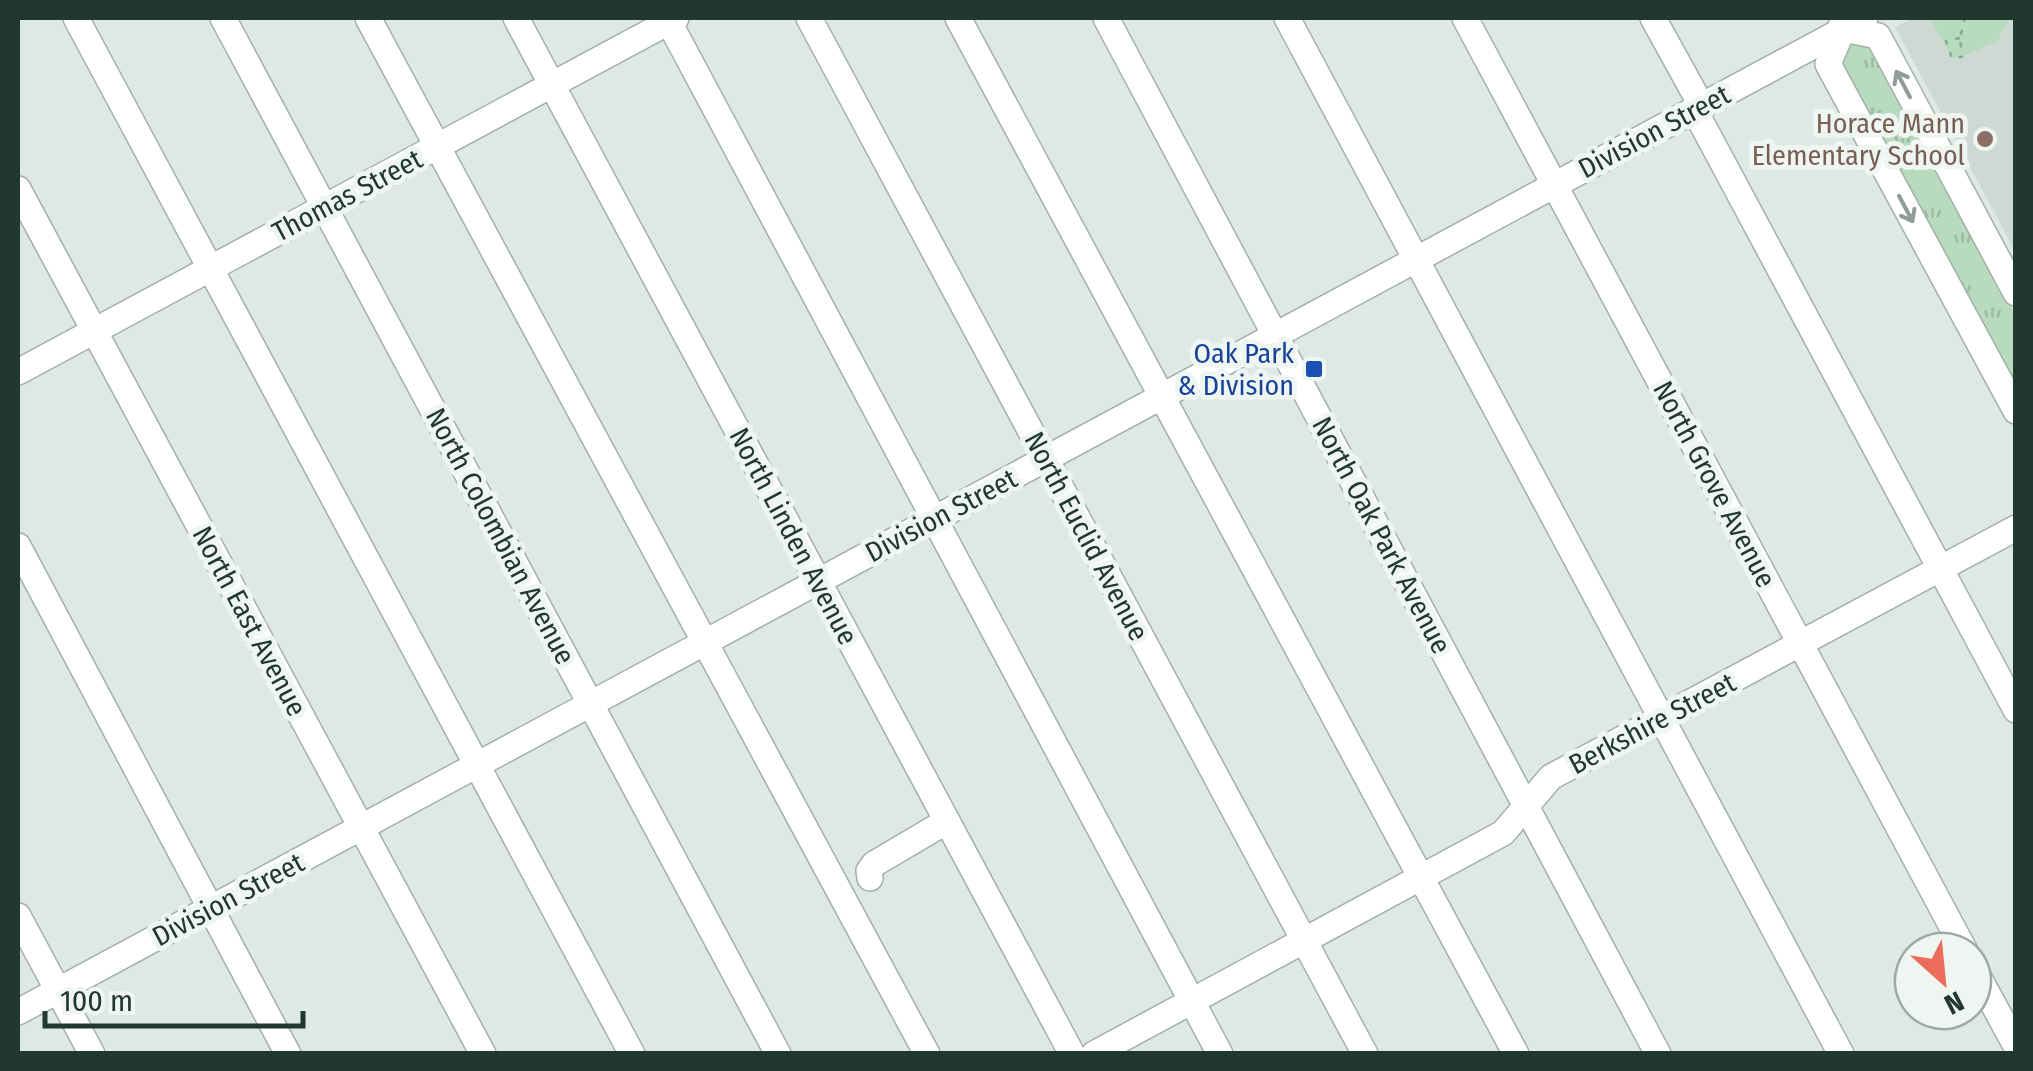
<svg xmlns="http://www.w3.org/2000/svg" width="2033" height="1071" font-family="'Fira Sans Condensed',sans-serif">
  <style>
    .built { fill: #cdd9d2 }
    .grass { fill: url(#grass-tufts) }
    .park { fill: #b8dabd }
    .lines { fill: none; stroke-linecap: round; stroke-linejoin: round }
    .minor-casing { stroke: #a2b0a9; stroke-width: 28 }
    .path { stroke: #80ac99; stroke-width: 2.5; stroke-dasharray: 5 8; stroke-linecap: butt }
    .minor { stroke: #fff; stroke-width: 25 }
    .oneway { stroke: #909c97 }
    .education-dot { fill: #8d6e63; stroke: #eff6f2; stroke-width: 4 }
    .transit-dot { fill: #1a4fb4; stroke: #eff6f2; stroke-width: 4 }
    .labels { text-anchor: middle; stroke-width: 10; stroke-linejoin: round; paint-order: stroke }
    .education-label { font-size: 28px; fill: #785e54; stroke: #eff6f2; text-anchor: end }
    .street-label { font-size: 28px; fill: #21382f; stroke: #eff6f2 }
    .transit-label { font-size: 28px; fill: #164399; stroke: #eff6f2; text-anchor: end }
  </style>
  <defs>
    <pattern id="grass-tufts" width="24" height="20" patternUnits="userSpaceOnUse" patternTransform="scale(2.5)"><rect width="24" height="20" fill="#b8dabd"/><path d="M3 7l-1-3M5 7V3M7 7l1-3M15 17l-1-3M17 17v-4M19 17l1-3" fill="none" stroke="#9ebca3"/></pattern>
  </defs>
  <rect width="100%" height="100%" fill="#dfe9e3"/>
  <path class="built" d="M1913 18H2015V251L1895 27Z"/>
  <path class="grass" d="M1860 41 1870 44 2015 314V388L1839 60 1845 49Z"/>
  <path class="park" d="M1930 18H2013L2006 24 1997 42C1980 47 1969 56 1952 58Z"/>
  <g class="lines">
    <g class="minor-casing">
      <g id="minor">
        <path d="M76 18 632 1054"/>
        <path d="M223 18 778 1054"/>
        <path d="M368 18 927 1054"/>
        <path d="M516 18 1072 1054"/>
        <path d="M809 18 1365 1054"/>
        <path d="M958 18 1516 1054"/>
        <path d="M1106 18 1658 1054"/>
        <path d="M1287 18 1841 1054"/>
        <path d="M1465 18 1965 951"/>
        <path d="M1653 18 1701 105"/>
        <path d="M669 22 1220 1054"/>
        <path d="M1841 26 1843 29 1878 36 2016 293"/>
        <path d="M1843 29 1828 64 2016 411"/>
        <path d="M1694 109 2016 710"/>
        <path d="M18 189 483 1054"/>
        <path d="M18 372 676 18"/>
        <path d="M18 546 288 1054"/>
        <path d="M870 878 869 871 874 864 947 821"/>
        <path d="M18 916 92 1054"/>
        <path d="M1973 967 2016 1046"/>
        <path d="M18 1012 1865 18"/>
        <path d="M1094 1054 1503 833 1551 777 2016 528"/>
      </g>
    </g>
    <path class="path" d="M1960 38 1946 41 1952 58 1962 57 1960 38 1965 18"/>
    <use href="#minor" class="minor"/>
  </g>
  <defs><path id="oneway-shaft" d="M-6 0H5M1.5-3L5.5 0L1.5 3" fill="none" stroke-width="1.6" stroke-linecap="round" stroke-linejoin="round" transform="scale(2.5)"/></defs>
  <g class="oneway">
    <use href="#oneway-shaft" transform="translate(1903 84) rotate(-118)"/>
    <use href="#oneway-shaft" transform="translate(1906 209) rotate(62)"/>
  </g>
  <circle class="education-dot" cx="1985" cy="139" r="10"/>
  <rect class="transit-dot" x="1304" y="359" width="20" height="20" rx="5"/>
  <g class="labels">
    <g class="education-label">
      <text x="1965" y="133">Horace Mann<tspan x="1965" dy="32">Elementary School</tspan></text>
    </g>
    <g class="street-label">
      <text transform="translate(1654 131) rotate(-28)" y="10">Division Street</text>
      <text transform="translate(347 195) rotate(-28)" y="10">Thomas Street</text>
      <text transform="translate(1715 484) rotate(62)" y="10">North Grove Avenue</text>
      <text transform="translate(941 515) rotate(-28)" y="10">Division Street</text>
      <text transform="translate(1382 535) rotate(62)" y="10">North Oak Park Avenue</text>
      <text transform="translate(501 536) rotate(62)" y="10">North Colombian Avenue</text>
      <text transform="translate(794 536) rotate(62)" y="10">North Linden Avenue</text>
      <text transform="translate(1087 536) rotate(62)" y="10">North Euclid Avenue</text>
      <text transform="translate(250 621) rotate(62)" y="10">North East Avenue</text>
      <text transform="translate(1652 723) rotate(-28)" y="10">Berkshire Street</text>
      <text transform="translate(228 899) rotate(-28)" y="10">Division Street</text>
    </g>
    <g class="transit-label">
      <text x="1294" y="363">Oak Park<tspan x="1294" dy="32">&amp; Division</tspan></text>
    </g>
  </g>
  <rect width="2033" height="1071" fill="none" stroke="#21382f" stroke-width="40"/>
  <g transform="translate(1943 981) rotate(153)"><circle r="48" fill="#eff6f2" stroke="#9daaa4" stroke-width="2.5"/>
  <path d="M0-8L18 38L0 25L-18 38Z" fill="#eb6c5b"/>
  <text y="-15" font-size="28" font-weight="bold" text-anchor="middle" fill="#21382f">N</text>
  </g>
  <path d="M45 1011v15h258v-15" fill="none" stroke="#21382f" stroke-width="5"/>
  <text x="60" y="1011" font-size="30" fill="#21382f" stroke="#eff6f2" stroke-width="8" paint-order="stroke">100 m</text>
</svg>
